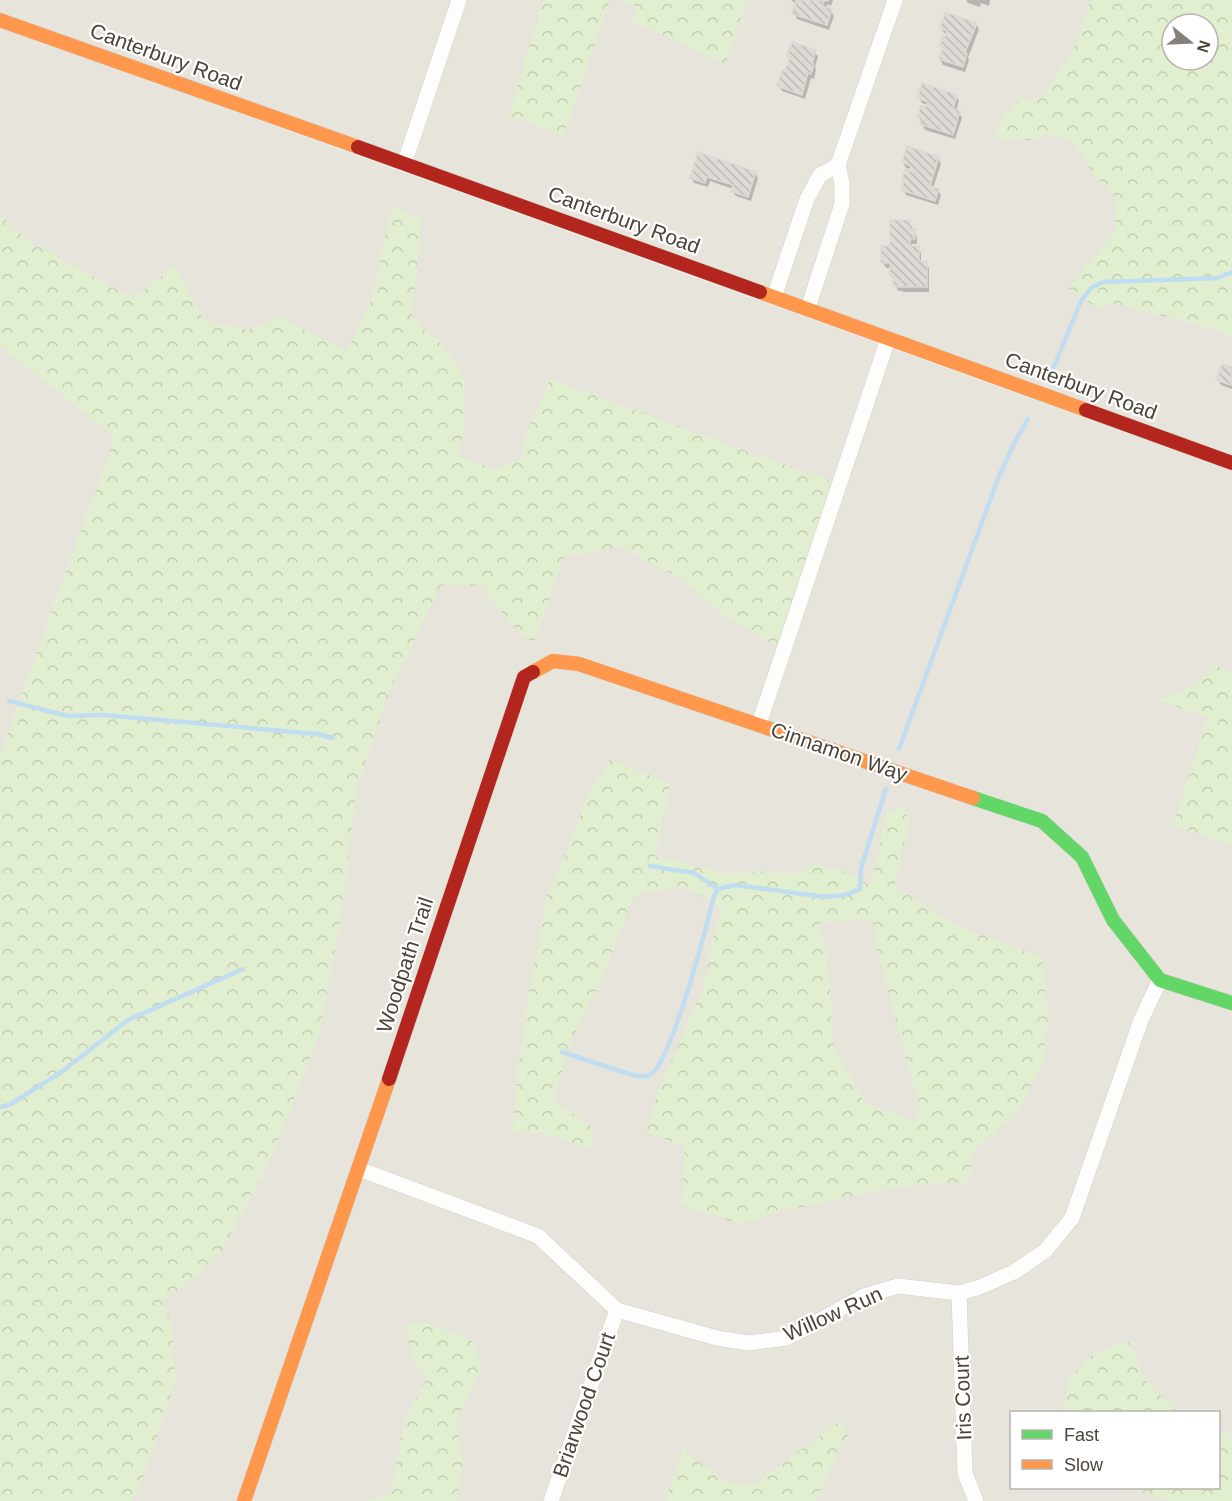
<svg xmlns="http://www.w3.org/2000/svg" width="1232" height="1501" font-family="Helvetica,sans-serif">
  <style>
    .residential { fill: #e7e4dc; fill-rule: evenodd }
    .forest { fill: url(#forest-crowns); fill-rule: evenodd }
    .shadow { fill: #0003 }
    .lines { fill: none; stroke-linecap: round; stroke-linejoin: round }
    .stream { stroke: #c0ddf1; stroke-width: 4.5 }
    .building { fill: url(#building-back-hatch); stroke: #dcd9d4; stroke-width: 1.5 }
    .street-casing { stroke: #d2d0cb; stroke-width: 16 }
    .fast-casing { stroke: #d3cfc5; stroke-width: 15 }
    .slow-casing { stroke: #d3cfc5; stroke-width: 15 }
    .jam-casing { stroke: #d3cfc5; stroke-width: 15 }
    .street { stroke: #fdfdfc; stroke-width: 15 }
    .fast { stroke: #63d668; stroke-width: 14 }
    .slow { stroke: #ff974d; stroke-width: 14 }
    .jam { stroke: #b3261e; stroke-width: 14 }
    .labels { text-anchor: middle; stroke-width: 4.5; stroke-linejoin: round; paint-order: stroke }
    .street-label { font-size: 21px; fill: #4b4439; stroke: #fff }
  </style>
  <defs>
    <pattern id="forest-crowns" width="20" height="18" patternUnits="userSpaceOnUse" patternTransform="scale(1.5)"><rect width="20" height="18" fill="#e1eecf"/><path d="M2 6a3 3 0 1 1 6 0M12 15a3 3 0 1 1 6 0" fill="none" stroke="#c3cdb2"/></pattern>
    <pattern id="building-back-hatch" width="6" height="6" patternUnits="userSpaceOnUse" patternTransform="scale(1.5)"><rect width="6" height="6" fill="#dedbd6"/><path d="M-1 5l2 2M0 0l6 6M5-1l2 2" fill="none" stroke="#c0bdb8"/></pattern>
  </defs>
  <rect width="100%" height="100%" fill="#f4f2ee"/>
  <g class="residential">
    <path d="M0 0H1232V457L0 12ZM1172 24H1208V60H1172Z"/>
    <path d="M0 27 1232 471V1501H53L150 341 0 755ZM1012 1412H1218V1488H1012Z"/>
  </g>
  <g class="forest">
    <path d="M543 0H610L564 136 509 116Z"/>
    <path d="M618 0H747L725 65 719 60 632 21 636 6Z"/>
    <path d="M1091 0H1232V336L1199 325 1111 303 1097 308 1068 288 1114 234 1117 199 1093 174 1074 142 1052 135 1028 140 997 139 1000 120 1020 100 1043 98 1078 40ZM1172 24H1208V60H1172Z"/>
    <path d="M392 205 421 221 412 317 445 348 464 377V428L458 457 494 468 522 459V445L550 379 743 450 833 481 776 646 728 618 678 577 620 546 563 558 534 643 517 630 480 586 441 585 391 688 357 787 341 920 319 1034 273 1153 220 1255 164 1301 172 1329 175 1382 145 1472 132 1501H0V755L115 437 0 346V216L30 242 133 298 175 266 204 320 248 330 280 317 347 351 371 302Z"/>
    <path d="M1217 666 1232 674V846L1173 825 1208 717 1157 700 1182 693Z"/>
    <path d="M610 759 670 784 655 857 728 874 768 871 799 874 813 863 850 873 870 886 876 864 886 814 902 807 910 820 894 886 955 925 1042 957 1048 1014 1044 1062 1015 1115 975 1149 967 1183H931L872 1192 783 1211 739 1224 681 1205 685 1146 646 1133 658 1091 704 987 714 930 723 907 681 887 634 895 600 983 572 1039 553 1100 593 1128 592 1149 544 1133 513 1132 518 1069 530 987 548 893 575 830 586 798ZM873 919 876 947 920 1108 916 1123 864 1102 833 1043 829 971 819 923Z"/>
    <path d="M406 1323H427L472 1341 482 1366 456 1421 463 1461 457 1501H365L390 1493 405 1421 427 1378 411 1355Z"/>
    <path d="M1128 1341 1146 1381 1178 1412H1063L1070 1377 1094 1353Z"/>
    <path d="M841 1420 848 1435 840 1446 816 1501H665L683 1450 724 1481 754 1485Z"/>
    <path d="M1219 1430 1232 1435V1501H1170L1129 1488H1218Z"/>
  </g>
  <g class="shadow">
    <path d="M791 0H833L831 6 827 4 826 9 831 11 834 16 829 30 797 19 794 13 796 4Z"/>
    <path d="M966 0H990L989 6 981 3 980 7 968 3Z"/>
    <path d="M976 24 979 29 968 58 969 60 965 72 943 65 940 59 944 50 942 46 948 34 944 33 941 28Z"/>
    <path d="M814 51 818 57 815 67 816 70 814 79 811 78 805 99 782 91 779 86 786 73 791 59 789 56Z"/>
    <path d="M956 96 959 101 956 111 959 112 962 118 955 139 925 130 919 117 927 109 928 105 922 103 919 98Z"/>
    <path d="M938 158 941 164 933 188 938 190 941 195 938 205 906 195 903 189 905 182 903 179 911 173 912 169 906 168 903 162Z"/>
    <path d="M755 173 758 178 751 201 736 196 732 191 733 189 710 181 708 187 694 183 691 177Z"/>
    <path d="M909 222 912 227V231H914L917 236V244H912V248H918L921 253V262H926L929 268V292H903L902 291H898L892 276V268H886L883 262 891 247Z"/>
    <path d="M1223 366 1232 369V389L1221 385 1218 380Z"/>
  </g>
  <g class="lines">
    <g class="stream">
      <path d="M1053 369 1081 301 1091 288 1103 282 1218 278 1232 272"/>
      <path d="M9 701 68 716 103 715 317 734 333 738"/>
      <path d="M899 749 999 476 1016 440 1028 419"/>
      <path d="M650 866 694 873 718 889"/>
      <path d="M562 1052 629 1074C636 1076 645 1078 651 1074 672 1060 707 925 714 896L718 889 735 885 825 897 845 895 860 889 861 868 886 789"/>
      <path d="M0 1107 9 1105 60 1073 128 1020 243 969"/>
    </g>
  </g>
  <g class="building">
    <path d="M795 0H828V1L825 0 822 6 832 9 827 25 792 14 796 0Z"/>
    <path d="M945 12 977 23 965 53 967 54 963 67 939 59 943 47 940 46 943 35 946 36 947 31 940 28Z"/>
    <path d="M792 42 816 50 813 61 811 62 814 64 811 74 808 73 802 95 777 86 782 70 785 71 790 57 787 56Z"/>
    <path d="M922 83 957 95 953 109 960 111 953 135 920 124 922 118 917 117 921 106 926 107 928 102 917 98Z"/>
    <path d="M907 146 939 157 930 186 939 189 935 201 901 190 904 180 902 179 905 169 910 171 911 166 902 162Z"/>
    <path d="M698 152 756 172 748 197 731 191 733 185 707 177 705 183 690 178Z"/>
    <path d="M890 220H910V229H915V239H910V246H919V261H927V287H898V286H893V276H890V263H881V246H890Z"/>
    <path d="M1222 364 1232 367 1231 385 1216 380Z"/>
  </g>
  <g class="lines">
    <g class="street-casing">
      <g id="street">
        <path d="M404 164 459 0"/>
        <path d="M774 297 807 199 820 175 838 165"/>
        <path d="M808 308 842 204V183L838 165 895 0"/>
        <path d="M759 724 888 339"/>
        <path d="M359 1169 538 1236 617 1310 717 1338 748 1343 787 1338 864 1296 898 1286 959 1293 980 1287 1014 1272 1045 1251 1072 1218 1141 1020 1160 980"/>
        <path d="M959 1293 965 1473 976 1501"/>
        <path d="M551 1501 617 1310"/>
      </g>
    </g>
    <g class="fast-casing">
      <path id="fast" d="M973 798 1042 821 1082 857 1113 920 1160 980 1232 1003"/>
    </g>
    <g class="slow-casing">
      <g id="slow">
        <path d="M0 20 358 147"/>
        <path d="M760 292 1086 410"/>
        <path d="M533 672 553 661 579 664 973 798"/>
        <path d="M244 1501 389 1079"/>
      </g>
    </g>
    <g class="jam-casing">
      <g id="jam">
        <path d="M358 147 760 292"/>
        <path d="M1086 410 1232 463"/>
        <path d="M389 1079 524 677 533 672"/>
      </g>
    </g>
    <use href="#street" class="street"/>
    <use href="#fast" class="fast"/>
    <use href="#slow" class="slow"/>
    <use href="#jam" class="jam"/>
  </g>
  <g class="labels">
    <g class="street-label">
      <text transform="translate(166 57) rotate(20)" y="7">Canterbury Road</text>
      <text transform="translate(624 220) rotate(20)" y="7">Canterbury Road</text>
      <text transform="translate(1081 386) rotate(20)" y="7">Canterbury Road</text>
      <text transform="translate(839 752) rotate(19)" y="7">Cinnamon Way</text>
      <text transform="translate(405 965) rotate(-72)" y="7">Woodpath Trail</text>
      <text transform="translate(833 1314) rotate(-24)" y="7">Willow Run</text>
      <text transform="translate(963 1398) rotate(-92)" y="7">Iris Court</text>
      <text transform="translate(584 1405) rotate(-71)" y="7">Briarwood Court</text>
    </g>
  </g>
  <rect x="1010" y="1411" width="210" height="78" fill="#ffffff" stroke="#b7b4b0" stroke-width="1.5"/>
  <rect x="1022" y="1430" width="30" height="9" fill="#63d668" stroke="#b7b4b0" stroke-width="1.5"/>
  <text x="1064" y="1441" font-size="18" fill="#4b4439">Fast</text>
  <rect x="1022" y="1460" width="30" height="9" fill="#ff974d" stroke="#b7b4b0" stroke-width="1.5"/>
  <text x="1064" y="1471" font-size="18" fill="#4b4439">Slow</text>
  <g transform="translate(1190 42) rotate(108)"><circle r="28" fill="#ffffff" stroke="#b7b4b0" stroke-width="1.5"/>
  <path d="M0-4.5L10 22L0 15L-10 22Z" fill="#868178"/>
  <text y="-9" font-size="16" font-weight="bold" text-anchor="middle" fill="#4b4439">N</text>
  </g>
</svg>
